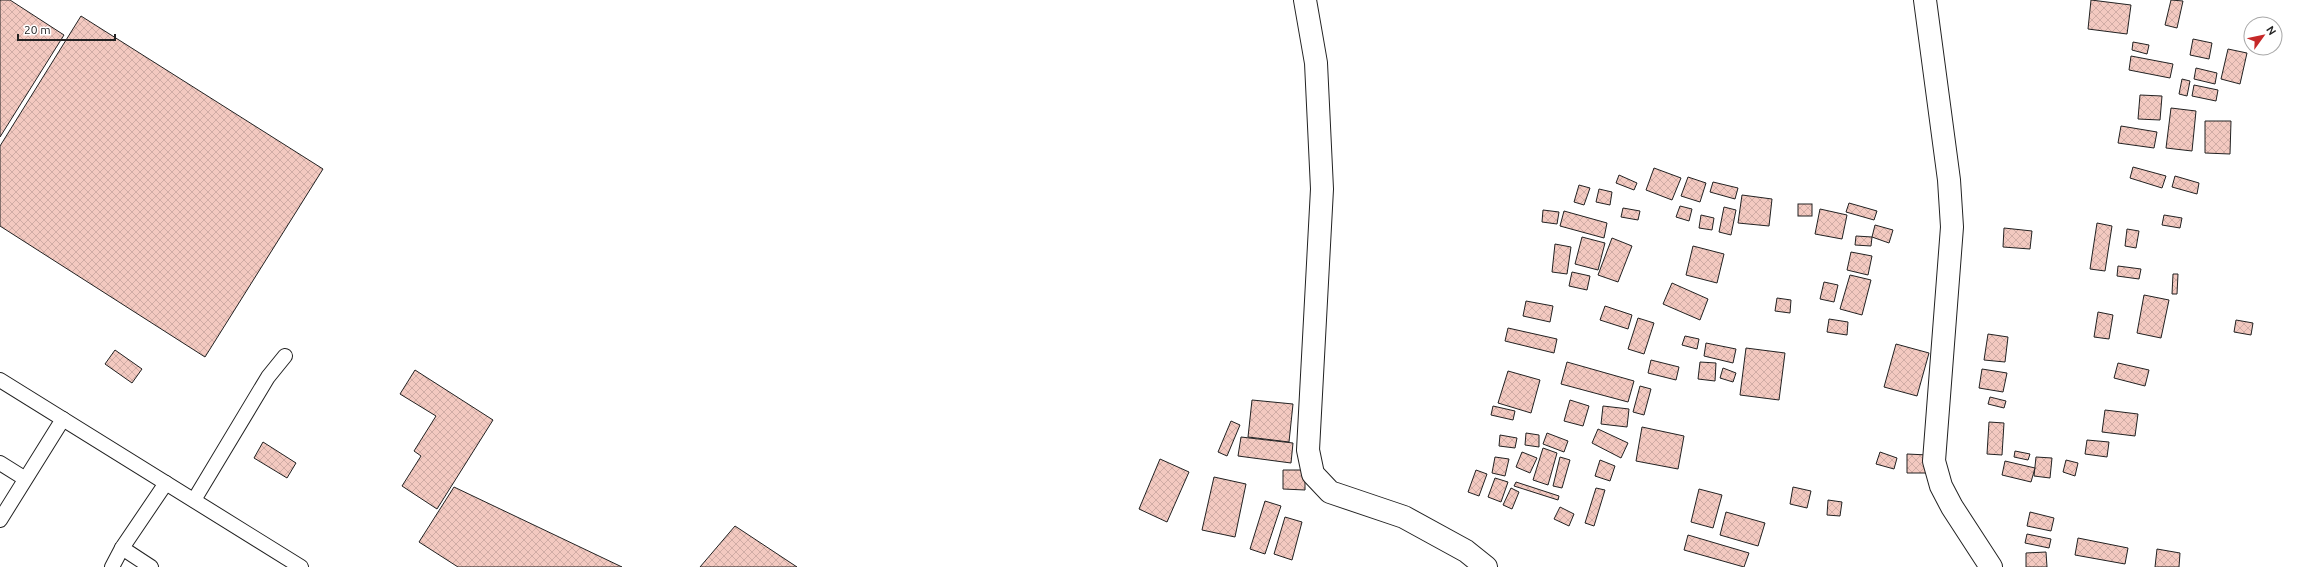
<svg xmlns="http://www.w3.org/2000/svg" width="2299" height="567" font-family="Ubuntu,sans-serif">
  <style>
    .building { fill: url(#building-cross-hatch); stroke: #222 }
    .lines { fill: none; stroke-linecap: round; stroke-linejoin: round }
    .service-casing { stroke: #222; stroke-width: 16 }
    .minor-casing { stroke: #222; stroke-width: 24 }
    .service { stroke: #fff; stroke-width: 14 }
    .minor { stroke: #fff; stroke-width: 22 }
  </style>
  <defs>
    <pattern id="building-cross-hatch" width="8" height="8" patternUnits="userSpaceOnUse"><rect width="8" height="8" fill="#f3c9c0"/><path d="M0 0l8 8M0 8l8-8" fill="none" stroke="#d0aca5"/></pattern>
  </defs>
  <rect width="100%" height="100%" fill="#fff"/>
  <g class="building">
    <path d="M0 0H10L64 35 0 137Z"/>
    <path d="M2091 0 2131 5 2127 34 2088 29Z"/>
    <path d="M2171 0 2183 1 2177 28 2165 25Z"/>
    <path d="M81 16 323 169 205 357 0 226V146Z"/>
    <path d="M2193 39 2212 43 2209 59 2190 55Z"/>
    <path d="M2133 42 2149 45 2147 54 2132 50Z"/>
    <path d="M2228 49 2247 53 2240 84 2221 79Z"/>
    <path d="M2131 56 2173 64 2170 78 2129 70Z"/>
    <path d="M2196 68 2217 73 2215 84 2194 79Z"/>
    <path d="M2182 79 2190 81 2187 96 2179 94Z"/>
    <path d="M2194 85 2218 90 2216 101 2192 96Z"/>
    <path d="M2140 95 2162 96 2160 120 2138 119Z"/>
    <path d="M2171 108 2196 111 2192 151 2166 148Z"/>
    <path d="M2205 121H2231L2230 154 2205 153Z"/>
    <path d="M2121 126 2157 132 2154 148 2118 143Z"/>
    <path d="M2133 167 2166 176 2162 188 2130 178Z"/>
    <path d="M1654 168 1681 178 1672 200 1646 190Z"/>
    <path d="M1619 175 1637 183 1634 190 1616 183Z"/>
    <path d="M2175 176 2199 183 2197 194 2172 187Z"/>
    <path d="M1688 177 1706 183 1700 202 1681 196Z"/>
    <path d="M1713 182 1738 188 1735 199 1710 192Z"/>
    <path d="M1579 185 1590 188 1584 205 1574 202Z"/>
    <path d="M1599 189 1612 192 1610 205 1596 202Z"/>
    <path d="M1742 195 1772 199 1769 226 1738 223Z"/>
    <path d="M1849 203 1877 211 1874 220 1846 212Z"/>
    <rect x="1798" y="204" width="14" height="12"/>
    <path d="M1680 206 1692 209 1689 221 1676 217Z"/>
    <path d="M1724 207 1736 210 1731 235 1719 232Z"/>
    <path d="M1623 208 1640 211 1638 220 1621 217Z"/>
    <path d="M1820 209 1847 215 1842 239 1815 234Z"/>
    <path d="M1543 210 1559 212 1557 224 1542 222Z"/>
    <path d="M1564 211 1607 223 1604 238 1560 226Z"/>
    <path d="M1701 215 1714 218 1712 230 1699 228Z"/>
    <path d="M2164 215 2182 218 2180 228 2162 225Z"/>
    <path d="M2097 223 2112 226 2105 271 2090 269Z"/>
    <path d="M1875 225 1893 230 1889 243 1872 237Z"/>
    <path d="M2004 228 2032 231 2030 249 2003 247Z"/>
    <path d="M2127 229 2139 231 2136 248 2125 246Z"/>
    <path d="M1856 236 1872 237 1871 246 1855 245Z"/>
    <path d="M1582 237 1605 243 1598 270 1575 264Z"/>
    <path d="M1612 238 1632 246 1618 282 1598 275Z"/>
    <path d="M1555 244 1571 247 1567 274 1552 272Z"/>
    <path d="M1693 246 1724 254 1717 283 1686 275Z"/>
    <path d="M1851 252 1872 256 1868 275 1847 270Z"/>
    <path d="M2118 266 2141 269 2139 279 2117 276Z"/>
    <path d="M1572 272 1590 276 1587 290 1569 286Z"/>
    <path d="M2173 274H2178L2177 294H2172Z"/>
    <path d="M1850 275 1871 280 1862 315 1840 309Z"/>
    <path d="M1824 282 1838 285 1834 302 1820 299Z"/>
    <path d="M1672 283 1708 299 1700 320 1663 304Z"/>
    <path d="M2144 295 2169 300 2161 338 2137 333Z"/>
    <path d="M1777 298 1791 300 1790 313 1775 311Z"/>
    <path d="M1526 301 1553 306 1550 322 1523 316Z"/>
    <path d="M1605 306 1632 315 1628 329 1600 320Z"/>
    <path d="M2098 312 2113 315 2109 339 2094 337Z"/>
    <path d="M1638 318 1654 323 1644 354 1628 349Z"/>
    <path d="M1829 319 1848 322 1847 335 1827 332Z"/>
    <path d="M2236 320 2253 323 2251 335 2234 332Z"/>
    <path d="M1508 328 1557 339 1554 353 1505 341Z"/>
    <path d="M1988 334 2008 337 2005 362 1984 360Z"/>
    <path d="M1685 336 1699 339 1697 349 1682 345Z"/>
    <path d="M1706 343 1736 349 1733 363 1704 356Z"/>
    <path d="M1896 344 1929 353 1917 396 1884 387Z"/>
    <path d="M1746 348 1785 353 1779 400 1740 395Z"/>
    <path d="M115 350 142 369 132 383 105 364Z"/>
    <path d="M1651 360 1679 367 1676 380 1648 373Z"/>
    <path d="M1567 362 1634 381 1628 402 1561 384Z"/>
    <path d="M1700 362 1716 363 1715 381 1698 379Z"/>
    <path d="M2118 363 2149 370 2145 386 2114 378Z"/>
    <path d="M1723 368 1736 373 1733 382 1720 378Z"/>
    <path d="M1982 369 2007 373 2003 392 1979 388Z"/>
    <path d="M415 370 493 420 437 509 402 486 421 456 414 451 436 416 400 394Z"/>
    <path d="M1508 371 1540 380 1531 413 1498 403Z"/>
    <path d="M1640 386 1651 389 1644 415 1633 412Z"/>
    <path d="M1990 397 2006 401 2004 408 1988 404Z"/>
    <path d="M1252 400 1293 404 1289 442 1248 437Z"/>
    <path d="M1570 400 1589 406 1583 426 1564 421Z"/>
    <path d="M1493 406 1515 411 1513 420 1491 415Z"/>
    <path d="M1603 406 1629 409 1627 427 1601 424Z"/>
    <path d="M2105 410 2138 414 2135 436 2102 432Z"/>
    <path d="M1231 421 1240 425 1227 456 1218 452Z"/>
    <path d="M1989 422 2004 423 2002 455 1987 454Z"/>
    <path d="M1642 427 1684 436 1678 469 1636 461Z"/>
    <path d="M1598 429 1628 443 1621 458 1592 443Z"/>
    <path d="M1526 433 1539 435V447L1525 445Z"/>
    <path d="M1547 433 1568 441 1564 452 1543 444Z"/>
    <path d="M1500 435 1517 438 1515 448 1499 446Z"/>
    <path d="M1241 437 1293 443 1291 463 1238 456Z"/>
    <path d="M2087 440 2109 442 2107 457 2085 454Z"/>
    <path d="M263 442 296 463 287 478 254 458Z"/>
    <path d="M1543 448 1557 453 1548 485 1533 480Z"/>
    <path d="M2015 451 2030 454 2028 460 2014 457Z"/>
    <path d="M1522 452 1537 458 1530 473 1516 467Z"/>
    <path d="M1880 452 1897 458 1894 469 1876 464Z"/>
    <path d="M1907 454 1928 455 1927 473H1907Z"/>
    <path d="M1495 457 1509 459 1505 476 1492 473Z"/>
    <path d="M1560 457 1570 460 1562 488 1553 486Z"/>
    <path d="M2036 457 2052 458 2050 478 2034 476Z"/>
    <path d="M1160 459 1189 472 1167 522 1139 509Z"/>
    <path d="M1600 460 1615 466 1610 481 1595 476Z"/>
    <path d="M2066 460 2078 463 2075 476 2063 472Z"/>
    <path d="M2005 461 2035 468 2031 482 2002 475Z"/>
    <path d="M1283 470H1305V490L1283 489Z"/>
    <path d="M1476 470 1487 474 1479 496 1468 492Z"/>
    <path d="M1214 477 1246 484 1235 537 1202 530Z"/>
    <path d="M1495 478 1508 482 1501 502 1488 497Z"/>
    <path d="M1516 482 1559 496 1558 500 1514 486Z"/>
    <path d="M454 487 622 567H458L419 542Z"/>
    <path d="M1793 487 1811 491 1807 508 1790 504Z"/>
    <path d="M1511 488 1519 492 1512 509 1503 505Z"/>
    <path d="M1596 488 1605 490 1594 526 1585 523Z"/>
    <path d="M1699 489 1722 495 1713 528 1691 522Z"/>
    <path d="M1828 500 1842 502 1840 516 1827 515Z"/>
    <path d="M1265 501 1281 506 1265 554 1250 549Z"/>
    <path d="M1560 507 1574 514 1569 526 1554 519Z"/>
    <path d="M1726 512 1765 523 1758 546 1720 535Z"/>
    <path d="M2030 512 2054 518 2051 531 2027 526Z"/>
    <path d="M1285 517 1302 522 1292 560 1274 554Z"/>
    <path d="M735 526 797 567H700Z"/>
    <path d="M2027 534 2051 539 2049 548 2025 543Z"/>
    <path d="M1688 535 1749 553 1744 567 1684 550Z"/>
    <path d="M2078 538 2128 548 2125 564 2075 555Z"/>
    <path d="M2157 549 2180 553 2179 567H2155Z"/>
    <path d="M2046 552 2047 567H2026V553Z"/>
  </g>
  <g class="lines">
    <g class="service-casing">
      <g id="service">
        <path d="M0 380 301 567"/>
        <path d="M0 463 24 478"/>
        <path d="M194 500 268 377 285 356"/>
        <path d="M0 520 63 419"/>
        <path d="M122 548 151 567"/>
        <path d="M112 567 122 548 166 483"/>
      </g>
    </g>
    <g class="minor-casing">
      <g id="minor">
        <path d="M1305 0 1316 63 1322 189 1308 450 1313 474 1330 492 1404 517 1466 551 1486 567"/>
        <path d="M1925 0 1949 180 1952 227 1934 461 1941 486 1952 507 1991 567"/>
      </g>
    </g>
    <use href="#service" class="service"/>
    <use href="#minor" class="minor"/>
  </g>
  <g transform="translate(2263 36) rotate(57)"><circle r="19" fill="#ffffff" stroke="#a7a7a7"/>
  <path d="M0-3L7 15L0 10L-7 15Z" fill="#c62828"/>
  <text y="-6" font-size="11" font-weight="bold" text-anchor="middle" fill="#222222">N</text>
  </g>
  <path d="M18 34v6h97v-6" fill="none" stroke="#222222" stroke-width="2"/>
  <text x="24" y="34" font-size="12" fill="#222222" stroke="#ffffff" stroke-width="3" paint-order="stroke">20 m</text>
</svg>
